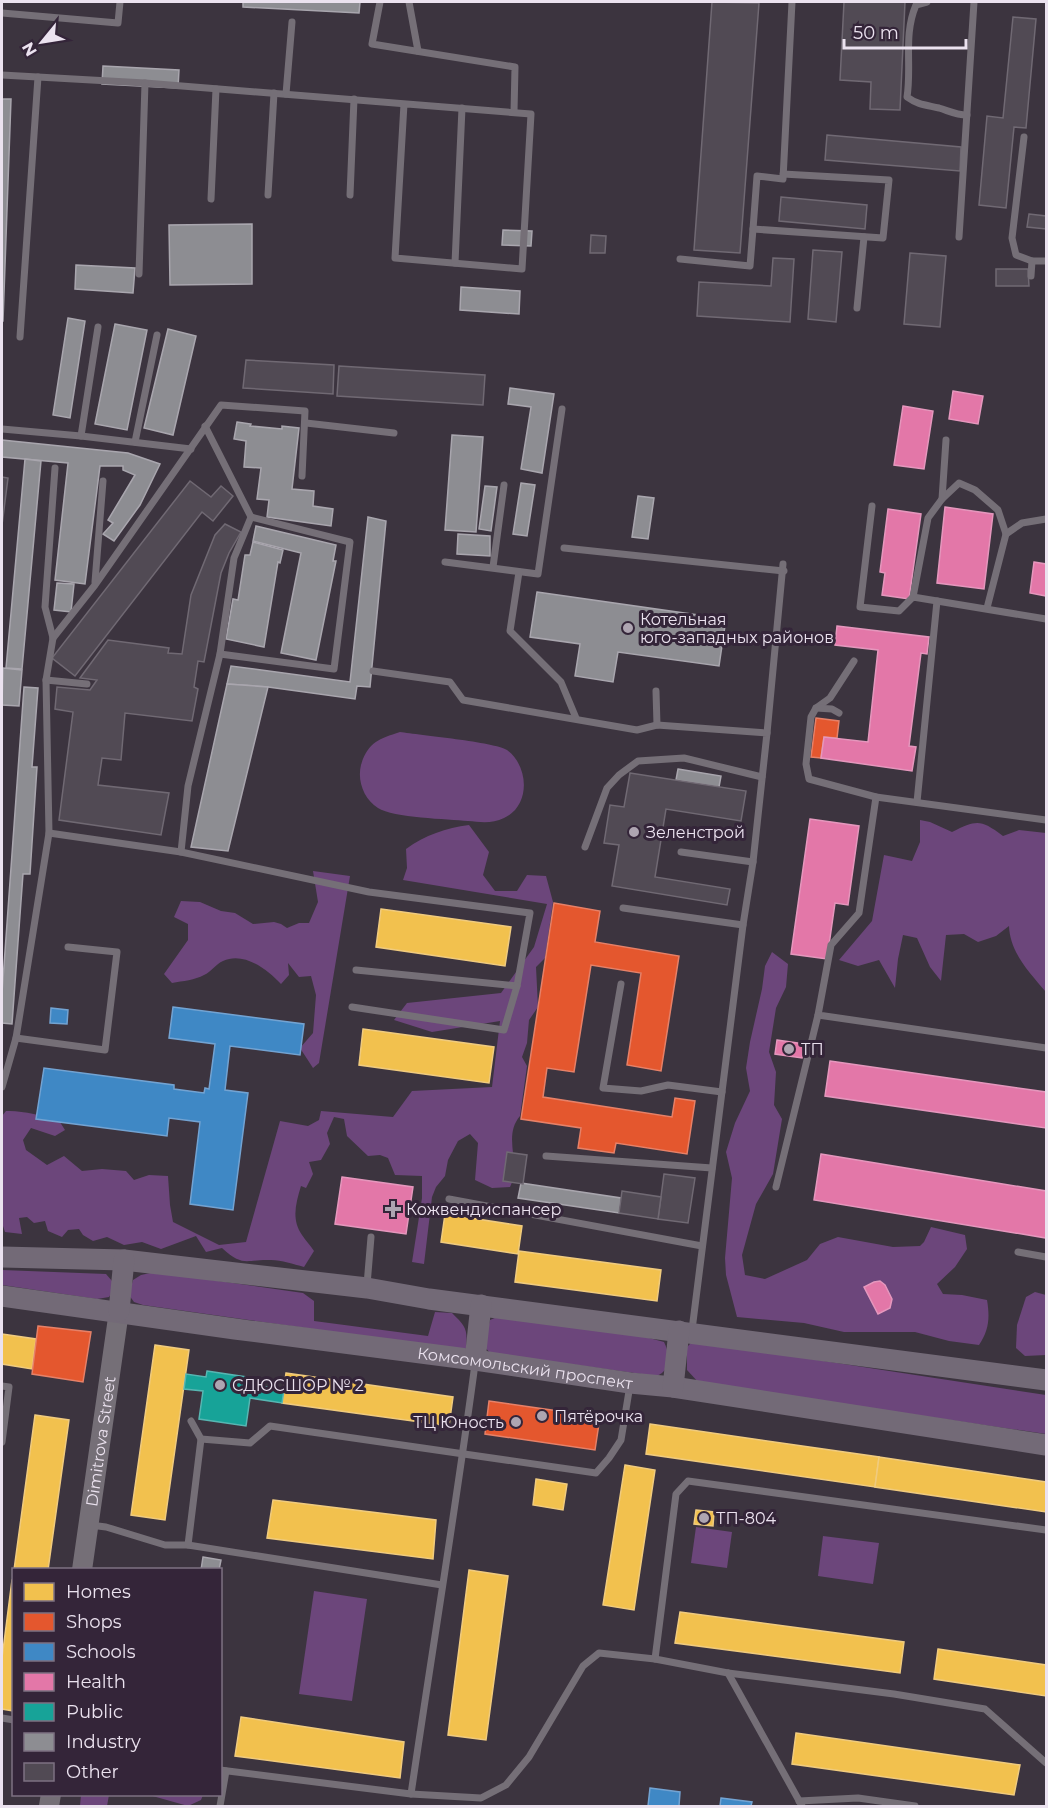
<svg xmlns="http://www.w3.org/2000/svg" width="1048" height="1808" font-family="Montserrat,sans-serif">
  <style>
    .green { fill: #6c467b }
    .homes { fill: #f2c14e; stroke: #f0cb7e; stroke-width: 1.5 }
    .shops { fill: #e4572e; stroke: #e68168; stroke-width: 1.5 }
    .schools { fill: #3f88c5; stroke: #73a3d2; stroke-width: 1.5 }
    .health { fill: #e377a8; stroke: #e597bd; stroke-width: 1.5 }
    .public { fill: #17a398; stroke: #57b6b2; stroke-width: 1.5 }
    .industry { fill: #8d8d92; stroke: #a9a6ae; stroke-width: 1.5 }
    .building { fill: #514a54; stroke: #706973; stroke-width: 1.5 }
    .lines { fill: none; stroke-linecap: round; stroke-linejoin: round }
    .service { stroke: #756f77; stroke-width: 7 }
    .secondary { stroke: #756f77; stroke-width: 20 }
    .primary { stroke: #736a77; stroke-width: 21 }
    .poi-dot { fill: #aea5b1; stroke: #342539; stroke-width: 2 }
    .labels { text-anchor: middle; stroke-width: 6; stroke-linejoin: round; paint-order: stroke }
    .poi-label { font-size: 16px; fill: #ebe2ef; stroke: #342539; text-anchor: start }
    .street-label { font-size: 16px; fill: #ebe2ef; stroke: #342539 }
  </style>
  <rect width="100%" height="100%" fill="#3c343f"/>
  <g class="green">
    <path d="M400 732C419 735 495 742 507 750 529 766 531 806 504 818 492 824 480 822 468 821 448 819 393 818 378 808 364 799 357 781 361 765 368 742 379 739 400 732Z"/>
    <path d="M920 820 930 822 952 832C977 820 980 819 1003 836L1019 830 1046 833V992C1030 973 1010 953 1009 926L996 936 978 942 964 934 946 935 941 981 930 967 917 938 903 935 898 959 895 988 879 960 858 966 839 960 872 921 884 855 912 861 920 842Z"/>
    <path d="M469 825 489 852 483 875 495 891H517L527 875 546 876 553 902 545 958 536 967 538 1007 529 1020 527 1043 522 1057 527 1066 520 1116C502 1137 522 1164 510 1187L492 1188 475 1180 478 1143 470 1134 458 1141 448 1160 445 1176 436 1187 432 1197 424 1264 412 1262 422 1198V1176L395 1175 388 1158 380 1155 368 1156 347 1136 344 1119 334 1117 327 1133 330 1144 321 1160 309 1162 313 1174 306 1188 301 1186C296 1203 291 1219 302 1235 306 1241 310 1245 314 1251L304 1267C293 1264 282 1260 271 1260 246 1259 244 1268 222 1248L206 1252 196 1236 161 1249 142 1242 124 1245 107 1237 93 1241 83 1235 79 1229 68 1230 62 1237 48 1231 45 1221 34 1223 27 1217 19 1218 22 1234 5 1232 2 1223V1116L6 1111C22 1110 41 1116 58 1119L65 1130 55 1136 31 1128 23 1140 26 1150 47 1165 64 1156 82 1171 102 1169 126 1171 134 1180 149 1175 168 1176 170 1205 173 1222 219 1245 246 1242 280 1121 308 1126 319 1120 321 1111 393 1117 412 1091 492 1087 500 1021 432 1032 394 1020 407 1003 501 993 534 947 547 904 403 880 407 868 406 849C425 835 446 828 469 825Z"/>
    <path d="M313 871 350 876 319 1063 313 1068 300 1048 313 1033 316 995 311 976 299 977 288 963 289 975 281 984C268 970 244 951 223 961 216 964 211 972 204 975 195 980 183 981 172 983L164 974 188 940V924L174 917 181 901 200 902 221 911 235 913 253 924 274 922 281 924 287 928 299 923H309L318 902Z"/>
    <path d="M772 952 788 964 786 987 776 1008 769 1052 776 1072 774 1105 782 1119 773 1174 756 1204 742 1255 745 1275 765 1279 807 1260 820 1244 838 1237 893 1247 920 1246 924 1242 931 1227 965 1235 967 1249 955 1267 937 1284 943 1294 962 1295 987 1300C990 1318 989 1330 979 1345L949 1341 915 1332H844L804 1323 737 1317 726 1275 725 1258 732 1178 726 1152 735 1123 750 1091 746 1068 750 1042 762 989 765 966Z"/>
    <path d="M2 1270 106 1274 112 1281 114 1289 109 1297 97 1299 2 1285Z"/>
    <path d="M155 1272 303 1293 314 1301V1321L428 1336 435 1312 452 1313C465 1326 468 1328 466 1348L455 1349 143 1305 134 1302 129 1295 133 1280 141 1275Z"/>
    <path d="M1035 1292 1046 1295V1355L1025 1356 1016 1348 1017 1325 1026 1297Z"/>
    <path d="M497 1317 638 1335 664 1342C670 1353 671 1372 656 1376L490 1353 484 1346 490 1320Z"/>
    <path d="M693 1341 1046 1395V1434L699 1383 687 1370V1347Z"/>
    <path d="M696 1527 732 1532 727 1568 691 1563Z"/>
    <path d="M823 1536 879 1543 873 1584 818 1576Z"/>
    <path d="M314 1591 367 1599 352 1701 299 1694Z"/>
    <path d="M81 1795H109L107 1806H80Z"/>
    <path d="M149 1795H203L201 1800 188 1806Z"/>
  </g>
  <g class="homes">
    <path d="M381 909 511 927 505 966 376 947Z"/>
    <path d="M363 1029 494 1047 489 1083 359 1065Z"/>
    <path d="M445 1214 522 1226 518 1254 441 1242Z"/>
    <path d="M519 1251 661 1270 657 1301 515 1282Z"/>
    <path d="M2 1334 36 1339 32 1369 2 1364Z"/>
    <path d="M155 1345 189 1350 165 1520 131 1515Z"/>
    <path d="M286 1373 453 1397 449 1426 282 1403Z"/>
    <path d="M35 1415 69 1420 48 1570H14Z"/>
    <path d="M650 1424 879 1457 875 1487 646 1454Z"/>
    <path d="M879 1457 1046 1482V1512L875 1487Z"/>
    <path d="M625 1465 655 1470 634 1610 603 1605Z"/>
    <path d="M536 1479 567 1484 563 1510 533 1505Z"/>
    <path d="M273 1500 436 1520 433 1559 267 1538Z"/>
    <path d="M696 1510 714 1512 713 1526 694 1524Z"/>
    <path d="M469 1570 508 1576 486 1740 448 1735Z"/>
    <path d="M12 1580H14V1711L2 1709V1658Z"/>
    <path d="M680 1612 904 1642 900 1673 675 1643Z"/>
    <path d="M938 1649 1046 1665V1696L934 1679Z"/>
    <path d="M241 1717 404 1742 400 1778 235 1756Z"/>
    <path d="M796 1733 1020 1765 1014 1795 792 1764Z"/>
  </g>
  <g class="shops">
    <path d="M816 718 839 721 837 738 824 737 821 758 811 757Z"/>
    <path d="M554 903 600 911 595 942 679 956 661 1071 627 1065 641 973 591 965 574 1072 547 1068 543 1097 672 1117 675 1098 695 1101 687 1154 616 1143 614 1153 578 1148 581 1128 521 1119Z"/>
    <path d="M38 1326 91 1332 83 1382 32 1374Z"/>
    <path d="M489 1401 600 1417 595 1450 485 1434Z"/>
  </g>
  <g class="schools">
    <path d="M173 1007 304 1024 300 1055 230 1046 225 1090 248 1093 233 1210 190 1204 200 1122 169 1118 167 1136 36 1119 44 1068 174 1085V1089L204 1093 205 1088 209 1089 215 1044 169 1038Z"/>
    <path d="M51 1008 68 1010 67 1024 50 1023Z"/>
    <path d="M650 1788 680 1792 679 1806H648Z"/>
    <path d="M721 1798 752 1802 751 1806H720Z"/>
  </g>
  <g class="health">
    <path d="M953 391 983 396 978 424 949 419Z"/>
    <path d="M903 406 933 411 924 469 894 465Z"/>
    <path d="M945 507 993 514 984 589 937 583Z"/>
    <path d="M888 509 921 514 909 599 882 595 885 573 880 572Z"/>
    <path d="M1034 562 1046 564V596L1030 593Z"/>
    <path d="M837 626 929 637 927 654 921 653 909 746 916 747 912 771 821 758 824 737 868 742 878 650 835 645Z"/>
    <path d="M810 819 859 826 848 905 835 903 827 959 791 954Z"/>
    <path d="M777 1040 804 1044 802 1058 775 1054Z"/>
    <path d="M830 1061 1046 1092V1128L825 1096Z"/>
    <path d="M821 1154 1046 1191V1238L814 1200Z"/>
    <path d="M342 1177 413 1187 406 1234 335 1224Z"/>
    <path d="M880 1281 885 1285 892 1299 890 1308 878 1314 864 1287 874 1282Z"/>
  </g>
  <path class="public" d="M207 1371 253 1378 252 1385 284 1390 282 1403 250 1398 246 1426 199 1419 203 1391 184 1389 186 1374 206 1377Z"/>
  <g class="industry">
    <path d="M243 2H360L359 13 243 7Z"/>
    <path d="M103 66 179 70 178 88 102 84Z"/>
    <path d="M2 99H11L3 321H2Z"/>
    <path d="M252 224V284L170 285 169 225Z"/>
    <path d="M503 230 532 231 531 246 502 245Z"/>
    <path d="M76 265 135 268 133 293 75 289Z"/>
    <path d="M461 287 520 291 519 314 460 310Z"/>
    <path d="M68 318 85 321 70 418 53 415Z"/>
    <path d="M115 324 147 330 127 430 95 424Z"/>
    <path d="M168 329 196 336 173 435 144 428Z"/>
    <path d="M510 388 554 394 542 473 521 469 531 407 508 404Z"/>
    <path d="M237 422 251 424 250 426 282 429V426L299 428 292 489 314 491 313 506 333 509 331 526 267 517 269 500 257 499 261 468 244 467 246 441 234 439Z"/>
    <path d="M452 435 483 437 476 532 445 530Z"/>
    <path d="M2 440 128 453 160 464 140 505 114 541 103 534 113 523 108 520 135 475 123 470V466H100L85 584 55 580 68 463 2 457Z"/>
    <path d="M25 459 41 461 22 669 6 668Z"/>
    <path d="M521 483 535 485 527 536 513 534Z"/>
    <path d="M485 486 497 487 491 531 479 529Z"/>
    <path d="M638 496 654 498 648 539 632 537Z"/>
    <path d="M368 517 386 521 370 687 357 686 355 699 268 687 227 684 231 666 350 682Z"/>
    <path d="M256 526 336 545 333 561H336L316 660 281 653 301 553 253 541Z"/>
    <path d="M458 534 490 536V556L457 554Z"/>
    <path d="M253 542 283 550 280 563 278 562 264 647 226 639 233 599 238 600 245 555H250Z"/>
    <path d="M57 583 74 584 71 612 54 610Z"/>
    <path d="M537 592 726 619 719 666 618 652 613 682 575 676 580 644 530 637Z"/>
    <path d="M3 668 22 670 19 706 2 705Z"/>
    <path d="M227 684 268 687 228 851 191 847Z"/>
    <path d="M24 687 38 688 32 767H37L30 874H23L12 1024 2 1023V993Z"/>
    <path d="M678 769 721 776 719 787 676 780Z"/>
    <path d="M521 1183 621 1198 619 1213 518 1198Z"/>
    <path d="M203 1557 221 1560 219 1570H201Z"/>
  </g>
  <g class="building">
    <path d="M712 2 759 3 740 253 694 250Z"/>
    <path d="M844 2H905L900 110 870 109 871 82 840 80Z"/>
    <path d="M1013 17 1036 19 1026 128 1014 127 1006 208 979 205 987 116 1003 118Z"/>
    <path d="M827 135 961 147 960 171 825 160Z"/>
    <path d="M781 197 867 205 865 229 779 221Z"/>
    <path d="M1029 214 1046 216V229L1027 227Z"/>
    <path d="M591 235 606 236 605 253H590Z"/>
    <path d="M813 250 842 252 836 322 808 319Z"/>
    <path d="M910 253 946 256 940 327 904 324Z"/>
    <path d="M773 258 794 259 790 322 697 316 699 282 771 286Z"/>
    <path d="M996 269H1028L1029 286H996Z"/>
    <path d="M246 360 334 365 333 394 243 388Z"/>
    <path d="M339 366 485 375 483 405 337 396Z"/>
    <path d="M2 477 8 478 2 525Z"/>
    <path d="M190 481 211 497 221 486 233 496 213 521 202 512 75 676 52 658Z"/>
    <path d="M225 524 241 532 229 553 221 573 204 662 198 661 194 687 198 689 192 721 125 713 121 760 102 758 98 785 169 793 161 835 59 820 73 712 55 709 57 687 90 690 97 680 80 678 108 640 169 648 168 653 182 654 191 595 215 535Z"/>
    <path d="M630 773 746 791 741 821 666 809 655 877 730 889 727 905 612 886 619 845 604 843 610 805 624 807Z"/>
    <path d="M507 1152 527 1155 523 1184 503 1181Z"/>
    <path d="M664 1174 695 1178 688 1223 658 1219Z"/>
    <path d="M622 1191 661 1197 658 1219 619 1213Z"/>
  </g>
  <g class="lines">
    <g class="service">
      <path d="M380 2 372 44 515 67 514 112"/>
      <path d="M409 2 418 51"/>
      <path d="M927 2 916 5C903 35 912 66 907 97 918 105 926 105 939 108 949 111 956 115 967 115"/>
      <path d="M2 13 118 23 120 2"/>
      <path d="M2 75 145 83 531 114 522 269 395 258 404 104"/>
      <path d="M286 94 292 22"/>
      <path d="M1024 137 1012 238 1016 255 1032 261"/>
      <path d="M783 174 889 180 883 238 753 229 757 176 783 179 792 2"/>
      <path d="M268 195 274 93"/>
      <path d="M350 195 354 99"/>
      <path d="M211 199 216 89"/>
      <path d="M959 237 974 2"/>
      <path d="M680 259 750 266 753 229"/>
      <path d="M455 263 462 108"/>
      <path d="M139 274 145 83"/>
      <path d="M1031 276 1032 261H1046"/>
      <path d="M857 308 864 237"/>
      <path d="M20 337 38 77"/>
      <path d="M306 423 394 433"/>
      <path d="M2 429 81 436 191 449"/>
      <path d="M81 436 98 327"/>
      <path d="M135 442 157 335"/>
      <path d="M942 499 959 483 975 490 998 510 1006 534 987 608"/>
      <path d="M872 506 860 607 899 611 913 597 1046 619"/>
      <path d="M1006 534 1022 523 1046 519"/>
      <path d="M564 548 784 571"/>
      <path d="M445 562 538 574 562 409"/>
      <path d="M493 567 504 485"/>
      <path d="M519 572 510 631 561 682 576 718"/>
      <path d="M95 582 103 481"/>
      <path d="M913 597 928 518 942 499 946 440"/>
      <path d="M53 638 95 585 221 405 305 411 302 476"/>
      <path d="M220 654 334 669 350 542 251 517"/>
      <path d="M854 661 830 698 816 708 811 717 806 764 809 779 876 797 1046 820"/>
      <path d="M373 671 450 682 463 700 637 730 657 725 767 733 753 862 743 925 692 1330"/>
      <path d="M46 680 87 684"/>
      <path d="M656 691 657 725"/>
      <path d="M816 708 832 709 839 713"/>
      <path d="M767 733 783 564"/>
      <path d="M876 797 859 913 831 945 818 1015 1046 1048"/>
      <path d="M917 802 937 601"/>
      <path d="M49 833 181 852 369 892 530 913 517 986 356 970"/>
      <path d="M585 847 607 788 619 775 638 761 684 758 762 777"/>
      <path d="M181 852 188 786 220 654 234 558 251 517 205 426"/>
      <path d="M681 852 753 862"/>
      <path d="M623 908 743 925"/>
      <path d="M621 984 603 1088 641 1091 668 1085 722 1092"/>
      <path d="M352 1007 504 1030 517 986"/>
      <path d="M16 1038 105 1050 117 952 68 947"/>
      <path d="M2 1087 16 1038 49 833 46 680 53 638 45 607 55 468"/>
      <path d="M546 1156 712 1168"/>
      <path d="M776 1187 818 1015"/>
      <path d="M449 1199 702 1246"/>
      <path d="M1018 1252 1046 1257"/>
      <path d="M367 1285 371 1237"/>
      <path d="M2 1386 9 1387 2 1442"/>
      <path d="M201 1439 250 1443 270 1426 596 1473 609 1458 621 1440 630 1385"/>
      <path d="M90 1525 106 1527 165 1545H188L442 1585"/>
      <path d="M1046 1530 688 1481 676 1494 655 1659 728 1673 894 1694 985 1709 1046 1763"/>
      <path d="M188 1545 201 1439 191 1421"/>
      <path d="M728 1673 802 1806"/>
      <path d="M2 1718 14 1720"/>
      <path d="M220 1770 411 1794 481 1798 506 1785 529 1757 583 1666 599 1653 655 1659"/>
      <path d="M411 1794C432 1651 456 1507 475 1364"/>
      <path d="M799 1801 858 1798 915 1806"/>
      <path d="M220 1806 226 1771"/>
    </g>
    <g class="secondary">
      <path id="s1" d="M82 1570 119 1311"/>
      <path d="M49 1806 51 1794"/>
    </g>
    <g class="primary">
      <path d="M2 1257 124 1260 367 1288 429 1299 1046 1380"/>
      <path id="s2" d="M2 1296 235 1329 475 1360 630 1383 673 1387 1046 1445"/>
      <path d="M119 1311 124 1260"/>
      <path d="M475 1360 481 1305"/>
      <path d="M673 1387 679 1331"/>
    </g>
  </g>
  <g class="poi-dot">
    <circle cx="628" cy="628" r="6"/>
    <circle cx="634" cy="832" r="6"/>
    <circle cx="789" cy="1049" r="6"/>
    <path d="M390 1200h6v6h6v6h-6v6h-6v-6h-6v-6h6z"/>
    <circle cx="220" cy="1385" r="6"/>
    <circle cx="542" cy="1416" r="6"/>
    <circle cx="516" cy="1422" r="6"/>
    <circle cx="704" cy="1518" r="6"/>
  </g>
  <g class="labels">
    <g class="poi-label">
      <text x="640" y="625">Котельная<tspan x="640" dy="18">юго-западных районов</tspan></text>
      <text x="646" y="838">Зеленстрой</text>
      <text x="801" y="1055">ТП</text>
      <text x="406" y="1215">Кожвендиспансер</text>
      <text x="232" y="1391">СДЮСШОР № 2</text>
      <text x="554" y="1422">Пятёрочка</text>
      <text x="504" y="1428" text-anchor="end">ТЦ Юность</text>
      <text x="716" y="1524">ТП-804</text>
    </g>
    <g class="street-label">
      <text dy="6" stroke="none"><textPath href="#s2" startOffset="528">Комсомольский проспект</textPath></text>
      <text dy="6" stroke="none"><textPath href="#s1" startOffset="130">Dimitrova Street</textPath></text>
    </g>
  </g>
  <rect width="1048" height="1808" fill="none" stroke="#ebe2ef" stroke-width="6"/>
  <rect x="12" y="1568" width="210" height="228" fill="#342539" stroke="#7d7182" stroke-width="1.5"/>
  <rect x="24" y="1583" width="30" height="18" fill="#f2c14e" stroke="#7d7182" stroke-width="1.5"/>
  <text x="66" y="1598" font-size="18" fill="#ebe2ef">Homes</text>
  <rect x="24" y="1613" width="30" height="18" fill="#e4572e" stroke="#7d7182" stroke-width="1.5"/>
  <text x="66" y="1628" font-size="18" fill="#ebe2ef">Shops</text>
  <rect x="24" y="1643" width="30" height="18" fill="#3f88c5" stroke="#7d7182" stroke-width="1.5"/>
  <text x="66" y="1658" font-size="18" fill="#ebe2ef">Schools</text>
  <rect x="24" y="1673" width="30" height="18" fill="#e377a8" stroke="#7d7182" stroke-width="1.5"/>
  <text x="66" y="1688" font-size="18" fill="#ebe2ef">Health</text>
  <rect x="24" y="1703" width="30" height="18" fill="#17a398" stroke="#7d7182" stroke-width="1.5"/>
  <text x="66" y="1718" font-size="18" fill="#ebe2ef">Public</text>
  <rect x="24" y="1733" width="30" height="18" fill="#8d8d92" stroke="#7d7182" stroke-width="1.5"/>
  <text x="66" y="1748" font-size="18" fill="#ebe2ef">Industry</text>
  <rect x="24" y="1763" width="30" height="18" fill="#514a54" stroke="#7d7182" stroke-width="1.5"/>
  <text x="66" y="1778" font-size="18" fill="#ebe2ef">Other</text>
  <g transform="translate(42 42) rotate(240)" stroke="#342539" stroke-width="4.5" paint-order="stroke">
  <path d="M0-4.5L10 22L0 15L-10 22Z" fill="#ebe2ef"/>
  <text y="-9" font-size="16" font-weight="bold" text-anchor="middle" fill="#ebe2ef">N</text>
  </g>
  <path d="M844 39v9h122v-9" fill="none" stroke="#ebe2ef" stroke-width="3"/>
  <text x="853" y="39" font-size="18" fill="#ebe2ef" stroke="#342539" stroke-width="4.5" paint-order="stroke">50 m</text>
</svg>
